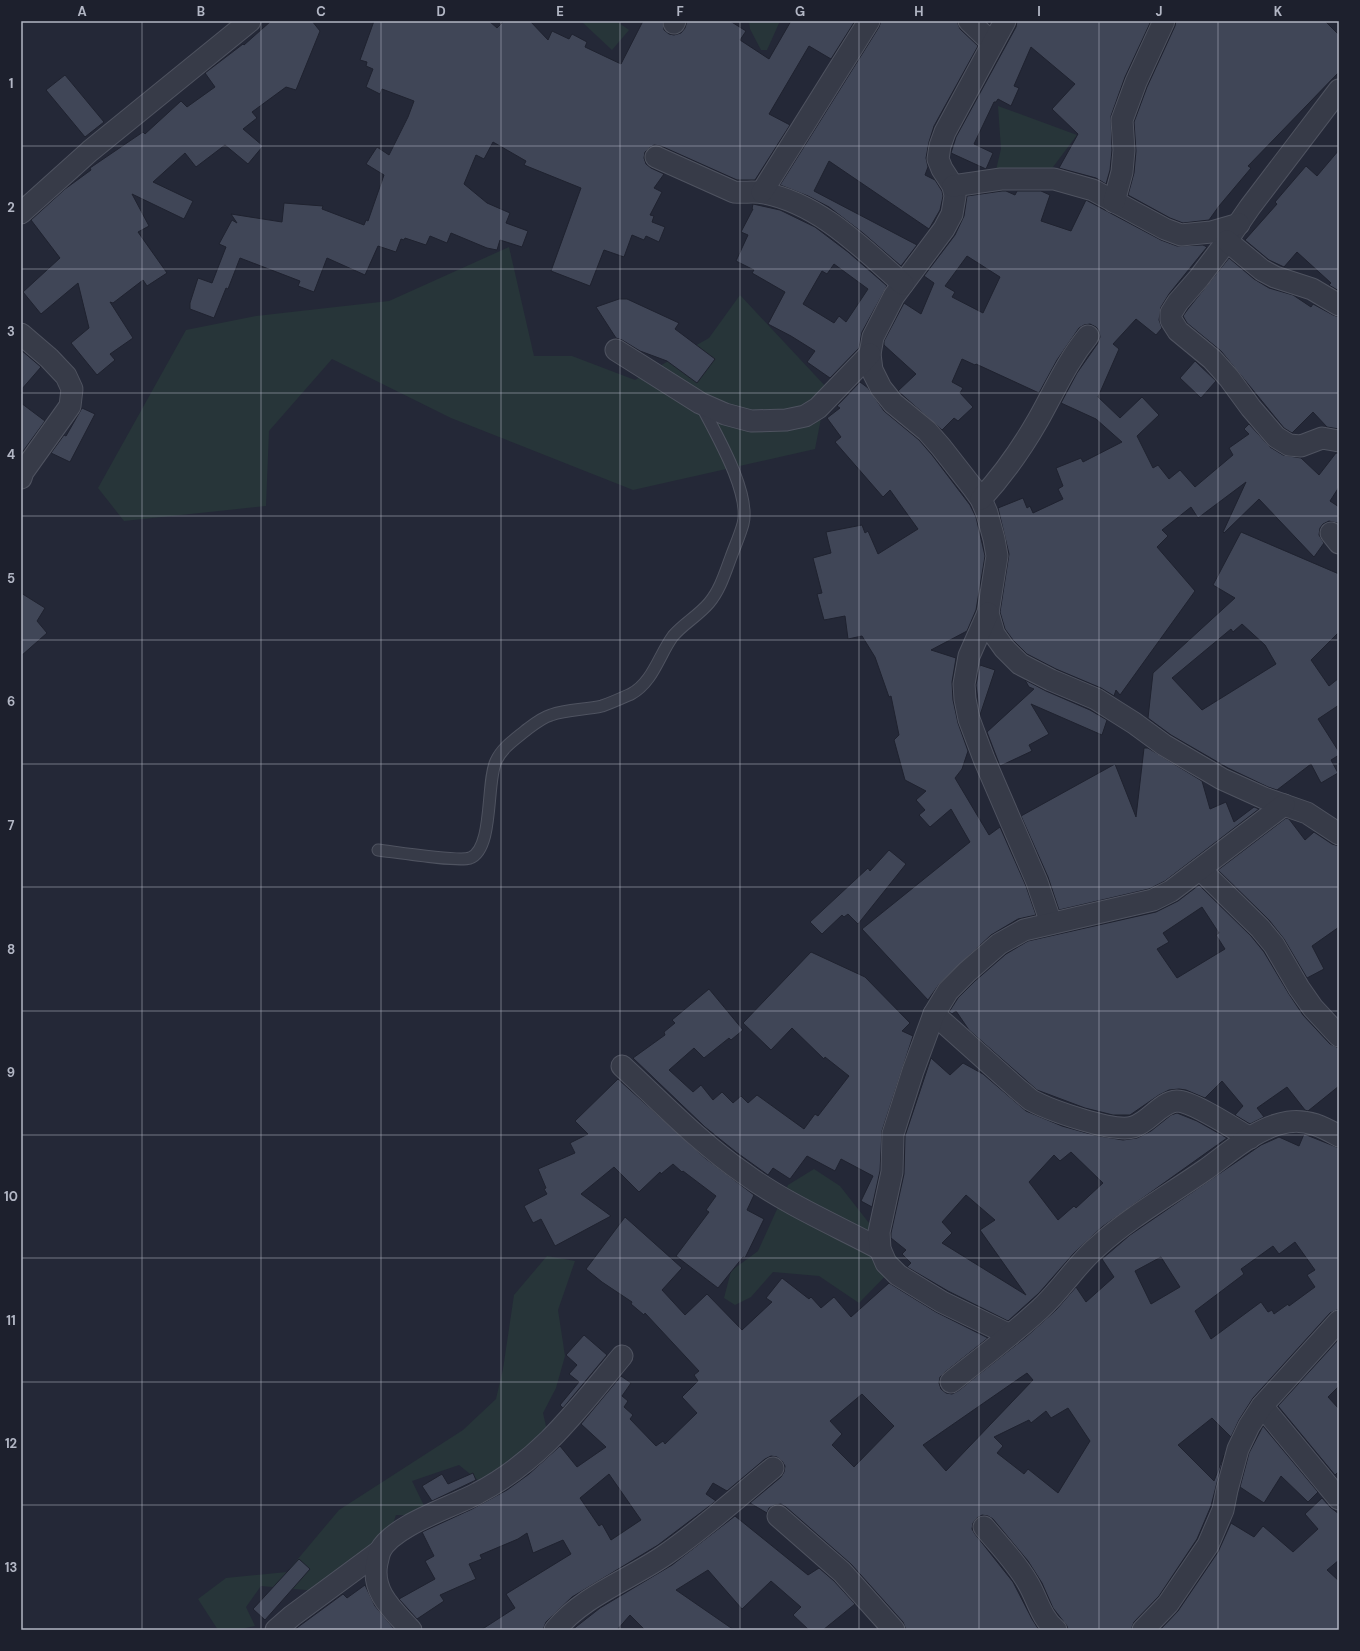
<svg xmlns="http://www.w3.org/2000/svg" width="1360" height="1651" font-family="'DM Sans',sans-serif">
  <style>
    .green { fill: #273539 }
    .building { fill: #404657; stroke: #1f222f; fill-rule: evenodd }
    .lines { fill: none; stroke-linecap: round; stroke-linejoin: round }
    .lane-casing { stroke: #4f5360; stroke-width: 13 }
    .street-casing { stroke: #4f5360; stroke-width: 23 }
    .lane { stroke: #373b48; stroke-width: 11 }
    .street { stroke: #373b48; stroke-width: 21 }
    .grid { fill: none; stroke: #b2b6c4; stroke-width: 1; stroke-opacity: 0.55 }
    .neatline { fill: none; stroke: #b2b6c4; stroke-width: 1.5 }
    .grid-label { font-size: 13px; text-anchor: middle; font-weight: bold; fill: #b2b6c4 }
  </style>
  <rect width="100%" height="100%" fill="#242837"/>
  <g class="green">
    <path d="M581 21H616L629 30 612 50Z"/>
    <path d="M749 21H780L767 50H761L750 29Z"/>
    <path d="M998 106 1077 135 1047 175 996 170 1001 149Z"/>
    <path d="M509 247 534 356H572L635 380 709 338 740 295 827 388 815 449 633 490 451 418 332 359 269 431 266 506 124 521 98 488 186 330 256 316 389 301Z"/>
    <path d="M814 1169 840 1186 869 1223 900 1261 859 1303 819 1276 773 1272 751 1297 735 1305 724 1298 731 1271 758 1251 788 1185Z"/>
    <path d="M547 1256 575 1261 558 1310 565 1356 556 1388 543 1413 549 1439 491 1491 459 1465 412 1481 429 1516 396 1515 379 1564 340 1593 261 1586 246 1607 255 1626 236 1630H218L198 1599 226 1578 287 1572 339 1510 463 1430 496 1399 503 1369 514 1295Z"/>
  </g>
  <g class="building">
    <path d="M271 21H312L320 31 296 90 286 87 252 112 257 118 243 129 263 146 248 164 225 145 196 167 185 153 153 182 193 201 184 219 132 194 149 226 138 232 167 273 147 286 143 280 113 303 110 302 133 338 110 354 115 360 97 375 71 343 89 328 78 283 41 314 23 292 60 258 31 220 65 189 91 170 90 168 143 132 145 134 181 101 187 107 215 87 205 73 243 44 244 45Z"/>
    <path d="M374 21H489L497 28 504 21H530L548 40 552 31 569 39 572 34 587 42 585 47 621 64 643 21H663L664 30 669 34 674 35 681 33 685 28 687 21H730L746 31 740 40 769 59 791 21H855L831 59 809 46 769 114 790 125 755 180H737L661 146 654 145 649 148 645 152 644 158 646 164 651 168 664 174 654 188 662 192 650 215 654 216 652 222 665 227 659 242 646 236 644 240 632 235 624 257 604 250 590 286 551 271 581 188 524 165 526 161 493 142 484 159 476 155 464 184 487 203 510 213 506 223 528 231 522 247 500 240 497 250 487 248 451 233 447 243 430 236 426 245 405 238 404 240 401 239 396 252 378 246 365 275 327 258 314 292 298 286 300 281 240 258 228 289 226 288 214 318 190 309V303L198 278 212 283 226 247 219 244 232 220 237 223 231 214 282 222 284 203 323 206 322 209 364 225 366 220 368 221 384 175 366 164 377 147 389 155 408 117 414 101 382 89 380 94 366 87 373 69 366 66 367 62 360 60Z"/>
    <path d="M881 21H957L960 29 978 46 934 126 929 142 926 158 928 167 925 175 935 180 942 191 943 196 940 210 929 229 829 161 814 191 917 245 901 266 863 233 829 207 808 196 780 185 879 27Z"/>
    <path d="M1017 21H1151L1125 77 1111 116 1112 150 1110 170 1106 184 1096 178 1059 168 1078 134 1052 109 1075 84 1031 47 1014 86 1019 88 1011 106 998 99 996 102H994L974 144 993 153 986 169 951 153 956 137 1016 27Z"/>
    <path d="M1176 21H1325L1339 35V72L1248 166 1251 168 1219 206 1209 220 1183 223 1170 218 1128 195 1134 173 1136 151 1134 122 1147 87 1175 26Z"/>
    <path d="M65 75 104 122 85 137 46 90Z"/>
    <path d="M1339 150V291L1329 285 1331 283 1297 252 1284 267 1269 260 1245 240 1277 204 1275 202 1306 166 1317 176Z"/>
    <path d="M1002 191H1006L1015 195 1017 191H1041L1050 195 1041 221 1071 231 1086 200 1161 240 1177 246 1203 245 1207 247 1169 294 1161 307 1159 320 1162 328 1156 335 1136 319 1113 344 1119 349 1098 397 1120 418 1142 397 1159 415 1137 436 1153 468 1158 465 1169 479 1180 470 1195 487 1233 455 1229 448 1249 434 1244 429 1249 424 1270 447 1283 455 1301 458 1319 475 1336 453H1339V487L1330 501 1339 507V521L1337 523 1329 521 1323 524 1320 528 1319 535 1324 543 1314 557 1259 499 1224 533 1223 532 1246 482 1198 518 1191 507 1162 530 1168 536 1157 547 1195 591 1120 695 1116 690 1114 696 1101 688 1056 669 1027 654 1013 640 1005 629 1000 612 1009 554 998 508 1023 498 1027 508 1030 506 1033 513 1063 499 1058 489 1063 486 1056 468 1081 458 1083 462 1122 442 1096 419 1061 403 1077 373 1098 343 1100 337 1099 331 1096 327 1090 324 1084 325 1079 328 1057 360 1039 393 976 364 975 365 962 359 952 382 963 388 960 393 973 407 958 421 954 418 942 430 898 391 916 374 884 345V341L904 303 921 314 934 283 924 276 955 235 964 216 967 196ZM967 256 1000 277 983 313 952 297 955 292 945 286Z"/>
    <path d="M753 204 780 210 815 227 848 252 887 286 862 332 859 348 830 378 807 362 815 351 791 336 768 324 785 292 752 273 754 270 736 261 748 235 741 232 753 209H752ZM834 264 868 289 846 322 839 316 834 323 803 304 822 271 827 274Z"/>
    <path d="M1229 258 1254 279 1269 288 1293 295 1311 307 1313 304 1333 315 1339 317V429L1327 427 1313 412 1292 433 1284 428 1221 351 1187 323 1183 316 1188 309Z"/>
    <path d="M619 299H627L679 323 675 329 715 359 697 383 667 361 640 351 622 340 616 338 596 307Z"/>
    <path d="M21 350 41 367 21 390Z"/>
    <path d="M1195 361 1216 381 1201 398 1180 378Z"/>
    <path d="M860 382 868 388 884 411 919 440 932 455 970 505 976 517 985 556 976 610 967 631 931 650 956 658 952 682 953 700 958 723 968 751 962 769 955 778 989 835 1000 827 1026 886 1036 915 1018 919 991 935 940 983 928 1000 862 929 970 842 951 809 930 827 919 815 925 810 916 800 926 791 905 780 894 740 899 735 891 696 889 697 875 657 862 636 848 639 845 616 824 620 817 594 822 593 813 558 831 553 826 532 862 525 865 533 868 531 878 554 918 529 890 490 883 497 835 442 841 437 827 418 840 408 837 406Z"/>
    <path d="M21 403 45 421 21 454Z"/>
    <path d="M82 408 95 414 70 462 51 453 64 435 66 436Z"/>
    <path d="M1241 532 1339 574V632L1311 660 1329 686 1339 678V705L1318 719 1339 752V755L1331 760 1338 773 1321 783 1311 764 1277 790 1268 787 1228 768 1171 735 1148 718 1153 673 1235 598 1213 585ZM1242 624 1265 645 1276 664 1202 710 1172 678 1231 629 1233 632Z"/>
    <path d="M21 593 45 608 37 621 47 633 21 656Z"/>
    <path d="M980 665 995 670 980 715 976 685Z"/>
    <path d="M1025 680 1046 691 1090 710 1107 720 1102 735 1031 704 1049 734 1029 745 1032 751 1000 766 987 732 1034 689 1029 687Z"/>
    <path d="M1144 748H1148L1202 781 1210 809 1226 802 1234 822 1254 807 1259 809 1165 881 1149 889 1059 910 1048 877 1021 816 1115 764 1136 817Z"/>
    <path d="M1286 818 1289 819 1305 840 1314 832 1332 844 1339 846V927L1312 946 1324 969 1307 978 1284 939 1269 920 1218 870Z"/>
    <path d="M889 850 906 864 858 924 848 914 844 917 842 915 822 934 810 922 868 868 870 871Z"/>
    <path d="M1199 885 1251 936 1264 952 1289 994 1303 1015 1330 1044 1339 1048V1086L1308 1111 1305 1110 1287 1087 1257 1108 1264 1117 1250 1124 1235 1115 1243 1106 1222 1081 1205 1098 1186 1090 1179 1089 1169 1090 1159 1095 1130 1115H1113L1085 1108 1037 1090 969 1030 956 1011 952 1014 949 1012 958 998 975 981 1006 954 1028 941 1156 912 1178 901ZM1202 907 1219 933 1216 935 1225 949 1177 978 1157 949 1169 942 1163 933Z"/>
    <path d="M811 952 865 977 910 1023 902 1031 913 1036 882 1131 880 1171 872 1207 861 1201 873 1176 841 1159 835 1171 807 1156 790 1179 773 1168 768 1175 736 1152 705 1127 633 1058 665 1035 664 1032 675 1023 672 1020 709 989 743 1030 731 1040 729 1038 704 1058 694 1048 669 1070 693 1092 701 1085 713 1100 722 1092 733 1103 741 1096 748 1103 757 1095 804 1129 815 1114 818 1116 849 1076 825 1057 824 1059 792 1028 771 1050 743 1023Z"/>
    <path d="M931 1058 950 1075 963 1063 983 1074 1026 1111 1062 1126 1094 1135 1123 1140 1137 1138 1151 1131 1171 1115 1177 1113 1197 1121 1227 1138 1102 1227 1074 1253 1039 1293 1008 1321 948 1291 907 1267 911 1263 902 1254 906 1250 891 1238V1233L904 1174 905 1136ZM1071 1152 1103 1183 1076 1208 1074 1206 1058 1220 1029 1182 1054 1155 1060 1161ZM966 1195 995 1220 980 1230 1026 1295 942 1243 952 1233 942 1222Z"/>
    <path d="M618 1079 705 1158 754 1195 747 1210 764 1219 745 1258 743 1257 718 1288 676 1256 709 1212 706 1210 716 1196 683 1171 682 1172 673 1164 661 1174 660 1172 639 1192 614 1167 581 1194 611 1216 555 1246 541 1219 533 1223 524 1206 547 1194 544 1189 546 1188 538 1169 575 1153 570 1143 588 1134 575 1121Z"/>
    <path d="M1304 1134 1339 1148V1309L1330 1313 1253 1398 1239 1420 1231 1437 1212 1418 1178 1445 1214 1481 1224 1455 1211 1506 1197 1539 1159 1596 1134 1622 1131 1630H1068L1067 1626 1053 1608 1042 1583 1028 1561 993 1519 988 1516 982 1515 977 1518 973 1523 972 1529 975 1534 1013 1582 1032 1619 1039 1630H906L903 1622 851 1564 786 1507 781 1504 775 1505 769 1508 767 1513 750 1503 781 1477 784 1472 785 1466 782 1461 777 1457 771 1456 765 1459 727 1491 713 1483 706 1494 716 1501 658 1545 572 1597 546 1622 543 1630H481L515 1608 506 1594 571 1554 563 1540 533 1553 527 1533 518 1539 480 1555 482 1559 469 1564 476 1579 440 1595 444 1601 417 1619 399 1599 435 1579 425 1561 434 1556 422 1532 472 1509 507 1490 529 1474 560 1446 577 1467 606 1447 581 1424 621 1376 631 1383 622 1396 628 1401 624 1407 633 1415 630 1419 656 1446 663 1441 665 1444 697 1413 682 1397 698 1381 694 1375 699 1371 645 1313 644 1315 631 1304 632 1302 602 1282 586 1269 625 1217 682 1268 662 1290 685 1315 707 1294 742 1330 772 1302 766 1298 782 1278 809 1299 811 1297 821 1308 834 1297 851 1317 889 1283 936 1312 988 1338 944 1373 940 1377 939 1383 941 1389 946 1393 952 1394 958 1391 1026 1337 1056 1310 1076 1287 1086 1302 1114 1277 1102 1259 1130 1235 1261 1145 1279 1137 1299 1146ZM1295 1242 1315 1270 1307 1275 1315 1287 1289 1306 1288 1304 1274 1314 1272 1310 1268 1312 1261 1302 1211 1339 1195 1311 1244 1274 1241 1269 1273 1246 1279 1254ZM1161 1257 1180 1287 1151 1304 1135 1271ZM1027 1373 1033 1380 946 1471 923 1445ZM862 1394 894 1426 854 1467 832 1445 842 1434 830 1421ZM1068 1408 1090 1441 1058 1493 1028 1469 1024 1474 997 1453 1003 1446 994 1437 1029 1420 1031 1423 1046 1411 1051 1418ZM609 1474 641 1520 611 1540 602 1524 599 1526 580 1498Z"/>
    <path d="M584 1335 607 1355 563 1408 560 1405 579 1382 569 1374 577 1365 566 1355Z"/>
    <path d="M1339 1339V1386L1328 1397 1339 1409V1471L1335 1475 1278 1406Z"/>
    <path d="M1263 1426 1318 1492 1308 1502 1281 1476 1264 1503 1240 1487 1249 1453Z"/>
    <path d="M473 1473 476 1480 432 1501 422 1486 442 1474 448 1484Z"/>
    <path d="M1322 1498 1330 1507 1339 1514V1560L1327 1570 1339 1581V1630H1160L1178 1611 1218 1552 1231 1523 1254 1537 1263 1526 1293 1552 1318 1529 1305 1514Z"/>
    <path d="M735 1516 808 1575 819 1568 834 1581 855 1604 823 1630H809L793 1615 801 1607 771 1581 742 1609 708 1570 676 1590 734 1630H645L630 1615 617 1630H572L600 1608 672 1565Z"/>
    <path d="M299 1559 310 1569 265 1620 253 1609Z"/>
    <path d="M365 1585 375 1606 395 1630H294L343 1594 347 1598Z"/>
  </g>
  <g class="lines">
    <g class="lane-casing">
      <path id="lane" d="M378 850C395 852 458 862 470 858 494 849 486 782 496 761 502 748 514 740 525 731 533 725 541 718 551 715 567 709 586 710 602 706 611 703 622 698 631 694 653 682 659 655 673 636 683 624 698 616 709 603 720 590 725 573 731 557 735 546 740 535 743 524 751 493 716 434 701 405"/>
    </g>
    <g class="street-casing">
      <g id="street">
        <path d="M969 21 992 43"/>
        <path d="M1005 21 945 132 940 146 938 159 942 169 953 186 955 196 952 214 944 229 894 296 873 337 870 354 872 370 881 388 893 403 927 431 941 447 973 488 981 499 987 513 994 539 997 556 988 613 994 634 1004 648 1020 664 1051 680 1096 699 1134 723 1164 745 1222 779 1264 798 1307 813 1339 834"/>
        <path d="M674 23 675 21"/>
        <path d="M1339 90 1250 207 1221 249 1199 278 1178 302 1171 313V320L1178 331 1212 359 1229 378 1251 408 1276 437 1289 445 1301 446 1322 438 1339 441"/>
        <path d="M656 157 734 192C744 193 755 191 764 193 820 204 862 248 903 284"/>
        <path d="M953 186 1001 179H1054L1093 190 1165 229 1181 235 1211 232 1239 224"/>
        <path d="M762 192 869 21"/>
        <path d="M1114 202 1122 172 1124 150 1122 120 1136 82 1164 21"/>
        <path d="M21 213 90 151 250 21"/>
        <path d="M1227 241 1262 270 1275 277 1312 289 1339 305"/>
        <path d="M21 334 49 358 66 376 72 389 70 406 23 472 21 478"/>
        <path d="M616 350 700 403 725 414 751 421 786 420 805 416 818 408 870 354"/>
        <path d="M981 499C1003 475 1022 448 1038 420 1055 390 1066 363 1088 336"/>
        <path d="M1331 533 1339 543"/>
        <path d="M988 613 969 656 964 684 965 699 969 719 984 759 1037 882 1051 923"/>
        <path d="M1201 870 1260 928 1274 945 1299 988 1313 1008 1339 1036"/>
        <path d="M934 1014 1019 1090C1023 1093 1027 1097 1031 1100 1049 1110 1114 1133 1133 1127 1150 1122 1160 1102 1177 1101 1192 1101 1235 1129 1250 1138"/>
        <path d="M622 1066C662 1103 700 1143 745 1174 786 1204 835 1225 880 1249"/>
        <path d="M1010 1335 942 1302 898 1275 886 1263 880 1249 879 1232 892 1172 893 1134 913 1071 934 1014 948 991 967 972 999 944 1024 930 1153 900 1171 891 1284 805"/>
        <path d="M951 1382C981 1358 1012 1335 1040 1309 1061 1290 1076 1265 1097 1247 1130 1217 1169 1195 1205 1170 1230 1152 1257 1127 1288 1122 1308 1119 1323 1127 1339 1136"/>
        <path d="M1262 1406 1339 1499"/>
        <path d="M778 1516 842 1572 894 1630"/>
        <path d="M984 1527C999 1545 1016 1562 1028 1583 1037 1598 1041 1618 1056 1630"/>
        <path d="M276 1630 292 1616 380 1551"/>
        <path d="M411 1630C393 1610 371 1592 377 1563 378 1559 379 1554 380 1551 393 1525 453 1507 478 1493 541 1460 578 1409 622 1356"/>
        <path d="M555 1630C584 1595 629 1580 665 1555 703 1529 738 1497 773 1468"/>
        <path d="M1143 1630 1168 1604 1208 1545 1223 1510 1227 1490 1238 1449 1249 1426 1262 1406 1339 1321"/>
      </g>
    </g>
    <use href="#lane" class="lane"/>
    <use href="#street" class="street"/>
  </g>
  <path class="grid" d="M142 21V1630M261 21V1630M381 21V1630M501 21V1630M620 21V1630M740 21V1630M859 21V1630M979 21V1630M1099 21V1630M1218 21V1630M21 146H1339M21 269H1339M21 393H1339M21 516H1339M21 640H1339M21 764H1339M21 887H1339M21 1011H1339M21 1135H1339M21 1258H1339M21 1382H1339M21 1505H1339"/>
  <rect width="1360" height="1651" fill="none" stroke="#1d202d" stroke-width="44"/>
  <rect x="22" y="22" width="1316" height="1607" class="neatline"/>
  <g class="grid-label">
    <text x="82" y="16">A</text>
    <text x="201" y="16">B</text>
    <text x="321" y="16">C</text>
    <text x="441" y="16">D</text>
    <text x="560" y="16">E</text>
    <text x="680" y="16">F</text>
    <text x="800" y="16">G</text>
    <text x="919" y="16">H</text>
    <text x="1039" y="16">I</text>
    <text x="1159" y="16">J</text>
    <text x="1278" y="16">K</text>
    <text x="11" y="88">1</text>
    <text x="11" y="212">2</text>
    <text x="11" y="336">3</text>
    <text x="11" y="459">4</text>
    <text x="11" y="583">5</text>
    <text x="11" y="706">6</text>
    <text x="11" y="830">7</text>
    <text x="11" y="954">8</text>
    <text x="11" y="1077">9</text>
    <text x="11" y="1201">10</text>
    <text x="11" y="1325">11</text>
    <text x="11" y="1448">12</text>
    <text x="11" y="1572">13</text>
  </g>
</svg>
